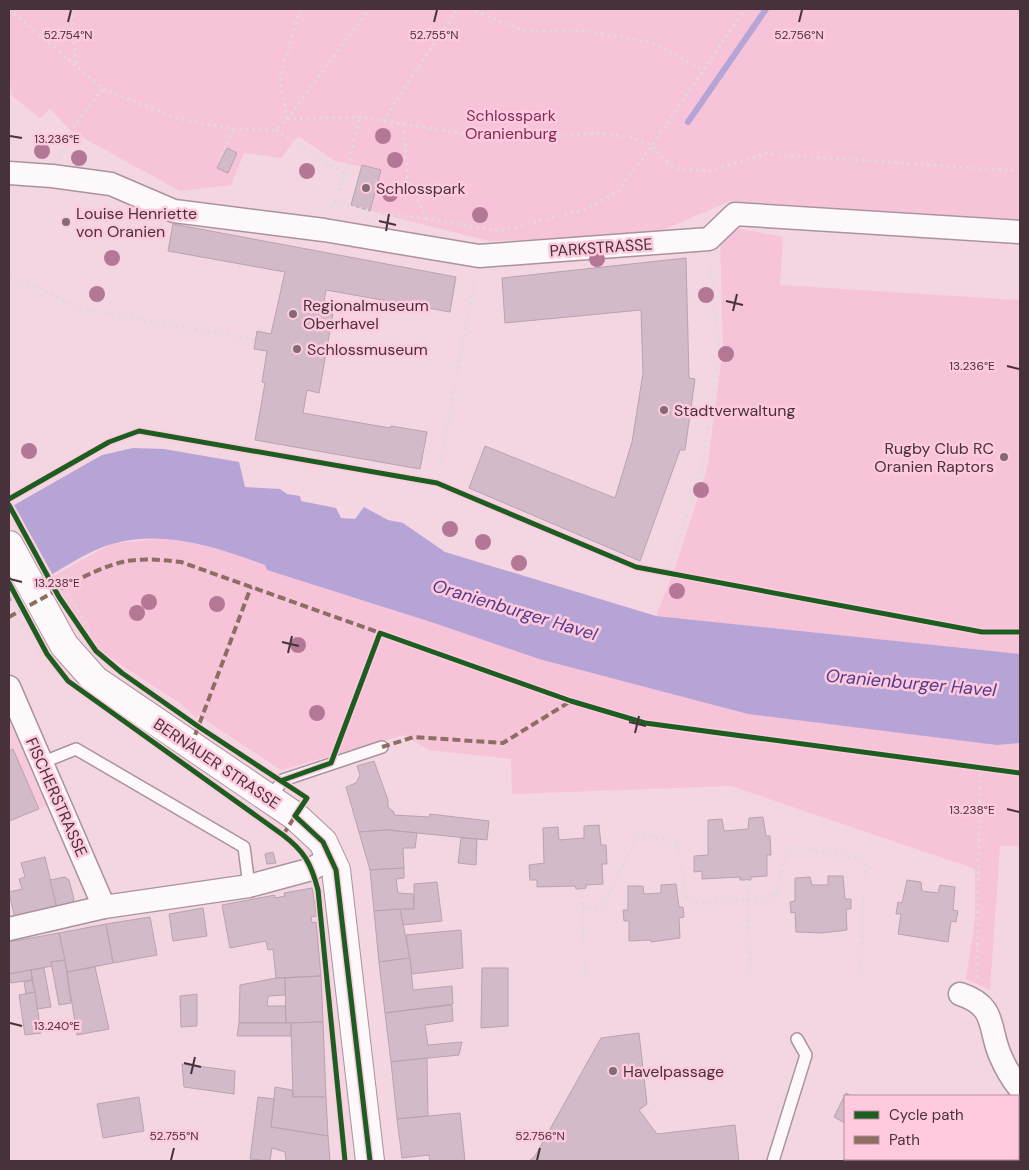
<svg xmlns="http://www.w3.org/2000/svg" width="1029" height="1170" font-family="'DM Sans',sans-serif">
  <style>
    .built { fill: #f7c9dc }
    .green { fill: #f7c3d9 }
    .water { fill: #b5a4d5 }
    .pier { fill: #f3d6e2 }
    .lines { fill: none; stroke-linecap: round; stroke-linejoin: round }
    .stream { stroke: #b5a4d5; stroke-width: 6 }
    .building { fill: #d3bac9; stroke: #b8a3af }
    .lane-casing { stroke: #a9939d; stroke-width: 14 }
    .street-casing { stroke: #a9939d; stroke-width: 25 }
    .primary-casing { stroke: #a9939d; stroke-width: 30 }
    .path { stroke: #e2d9dd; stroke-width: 3; stroke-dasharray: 2.5 4; stroke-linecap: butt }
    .lane { stroke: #fdf9fb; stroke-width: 11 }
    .street { stroke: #fdf9fb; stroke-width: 22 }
    .primary { stroke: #fdf9fb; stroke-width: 28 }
    .quiet { stroke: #8d6e63; stroke-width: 4; stroke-dasharray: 8 4; stroke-linecap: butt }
    .cycleway-casing { stroke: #ffcadf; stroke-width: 8 }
    .cycleway { stroke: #1b5e20; stroke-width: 5 }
    .tree { fill: #b47896 }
    .ticks { fill: none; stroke: #47323b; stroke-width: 2 }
    .poi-dot { fill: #836b75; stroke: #ffcadf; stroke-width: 2 }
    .labels { text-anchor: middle; stroke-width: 5; stroke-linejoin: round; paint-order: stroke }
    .park-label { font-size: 16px; fill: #812c57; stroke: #ffcadf }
    .poi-label { font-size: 16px; fill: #47323b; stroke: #ffcadf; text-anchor: start }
    .street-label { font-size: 16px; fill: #47323b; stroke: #ffcadf }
    .water-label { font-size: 18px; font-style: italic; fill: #513c8b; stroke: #ffcadf }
    .ticks-label { font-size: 12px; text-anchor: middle; fill: #47323b; stroke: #ffcadf; stroke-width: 5; stroke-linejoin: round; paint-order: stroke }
  </style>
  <rect width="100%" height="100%" fill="#f3d6e2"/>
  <path class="built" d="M9 710 50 804 9 822Z"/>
  <g class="green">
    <path d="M9 9H1020V219L730 201 651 235 489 241 370 211 381 170 335 161 298 136 281 158 244 153 231 185 180 191 71 131 50 109 40 118 12 96 9 77Z"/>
    <path d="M737 228 783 237 780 285 1020 300V654L656 616 676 565 707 469 723 347 720 241 727 232Z"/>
    <path d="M163 538 216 547 265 565 267 570 434 623 748 714 997 745 1020 743V846H1000L990 990 966 979 975 919V869L731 786 512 794 511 759 429 750 404 735 281 770 198 715 197 718 178 702 88 643 44 581 111 544Z"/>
  </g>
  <path class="water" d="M133 448 164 449 239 462 245 487 280 489 287 494 300 496 301 501 336 508 341 518 355 519 364 507 388 520 403 523 445 552 656 616 1020 654V743L997 745 748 714 539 659 434 623 267 570 265 565C216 547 164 529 112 544 83 552 36 585 9 602V508L102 455Z"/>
  <path class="pier" d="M13 503 54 577 13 602 9 594V505Z"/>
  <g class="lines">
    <path class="stream" d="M688 122 766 9"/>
  </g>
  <g class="building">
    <path d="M227 148 237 153 228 173 217 168Z"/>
    <path d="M362 165 381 170 370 211 351 205Z"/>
    <path d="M173 224 456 277 450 312 326 290 322 313 333 314 319 393 307 390 303 413 390 428 391 426 427 432 420 469 255 440 265 383 262 382 267 351 254 349 257 331 271 334 285 272 168 251Z"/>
    <path d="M686 258 689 378 695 379 685 450H680L640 561 469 488 485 446 615 498 632 442 643 373 641 310 505 323 502 278Z"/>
    <path d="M13 749 39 809 9 821V751Z"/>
    <path d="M374 761 388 800V807L394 812V815L429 817 430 814 489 821 487 840 387 830 359 832 346 787 356 783 360 775 357 766Z"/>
    <path d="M763 817 766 836H770L771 855H767V876L751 877V880H740V877L702 879V871L694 872V856L708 855V820L722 819 724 831 748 829 749 818Z"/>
    <path d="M599 825 601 845H606L607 864H602L603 884 586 885V888L582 889H576L575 886 537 887V880H530L529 865 544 863 543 828 558 827 559 840 584 838V826Z"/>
    <path d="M387 830 417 833 415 848H403L404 868 370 870 359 832Z"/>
    <path d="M461 838 477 839 476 865 458 863Z"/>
    <path d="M273 852 276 863 267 864 265 854Z"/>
    <path d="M45 857 57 908 15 919 9 892 22 889 19 879 25 877 21 863Z"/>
    <path d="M404 868V878L396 879 398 893 413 894 414 909 374 911 370 870Z"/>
    <path d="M828 876H843L845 899H851V909H846L847 930 822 933 796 932 795 912 791 913 790 902 795 901V878L810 877 812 885H828Z"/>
    <path d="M65 877 69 880 74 899 73 904 57 908 50 880Z"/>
    <path d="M907 880 921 882 922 891 938 893 940 885 955 887 953 910 958 911 956 922 951 921 948 942 898 934 901 914H896L898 902 902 903Z"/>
    <path d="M437 882 442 921 403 925 400 909H414V884Z"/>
    <path d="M676 884 679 907H683L684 917 679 918 680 938 651 942 650 940 629 941V921H624L623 910H628V886H643L644 894 661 893V885Z"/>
    <path d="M312 888 317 916 311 917 312 923 316 922 321 976 276 978 273 949 268 950 266 941 230 948 222 905 275 895V898L285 896 284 893Z"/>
    <path d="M203 908 207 936 173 941 169 914Z"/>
    <path d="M400 909 410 958 379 962 374 911Z"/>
    <path d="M150 917 157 955 113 963 106 924Z"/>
    <path d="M106 924 113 963 67 972 59 933Z"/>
    <path d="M461 930 463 968 412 974 406 935Z"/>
    <path d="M59 933 65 960 51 962 52 966 9 974V942Z"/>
    <path d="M410 958 413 990 452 986 453 1004 385 1013 379 962Z"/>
    <path d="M65 960 71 1003 59 1005 51 962Z"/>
    <path d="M95 967 109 1029 77 1035 67 972Z"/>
    <path d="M44 968 51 1007 37 1009 31 970Z"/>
    <path d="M482 968H508V1026L481 1028Z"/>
    <path d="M31 970 32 980 11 983V980L9 981V974Z"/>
    <path d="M321 976 323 1022 286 1023 285 978Z"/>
    <path d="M276 978H285V995L268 996 267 1006H285L286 1023H239L240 985Z"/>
    <path d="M32 980 35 992 26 994 24 982Z"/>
    <path d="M35 992 41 1033 25 1035 19 995Z"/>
    <path d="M197 994V1026L181 1027 180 996Z"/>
    <path d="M452 1005 453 1021 425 1025 428 1045 462 1042 459 1055 391 1062 385 1013Z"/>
    <path d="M323 1022 326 1097H293L291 1023Z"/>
    <path d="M239 1023H291V1036H237Z"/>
    <path d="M639 1033 647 1104 639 1110 657 1134 735 1125 739 1161H529L535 1156 601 1038Z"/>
    <path d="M427 1058 428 1116 397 1119 391 1062Z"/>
    <path d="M182 1064 235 1071 234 1094 184 1087Z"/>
    <path d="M275 1087 292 1090 293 1097H326L328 1136 271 1127Z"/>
    <path d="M846 1093 852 1096H845V1123L834 1117Z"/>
    <path d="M139 1097 144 1131 103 1138 97 1104Z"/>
    <path d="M258 1097 274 1099 271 1127 328 1136 330 1161H286L285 1152 272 1148 270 1161 250 1159Z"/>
    <path d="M460 1113 465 1161H430L429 1155 402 1158 397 1119Z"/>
  </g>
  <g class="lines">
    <g class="lane-casing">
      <g id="lane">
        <path d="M41 763 76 749 244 847 249 886"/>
        <path d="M270 798 283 780 382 747"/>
        <path d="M921 1159 922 1161"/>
        <path d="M773 1161 806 1055 797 1039"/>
      </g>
    </g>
    <g class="street-casing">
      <g id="street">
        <path d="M9 173 52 176 111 184 174 211 324 230 479 256 709 239 735 214 1020 232"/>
        <path d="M9 687 104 907"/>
        <path d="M9 929 104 907 249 886 312 869 332 856"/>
        <path d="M960 994C997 1006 988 1027 1000 1055 1005 1067 1012 1079 1020 1089"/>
      </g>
    </g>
    <g class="primary-casing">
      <path id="primary" d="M9 545 64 645 95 680 295 816 323 842 336 870 370 1161"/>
    </g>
    <g class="path">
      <path d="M9 9 103 89 179 119 234 129 276 130 287 119 369 9"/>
      <path d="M72 9 76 66"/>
      <path d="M469 9 524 31H585L651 42 703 70"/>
      <path d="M1014 9 1020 13"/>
      <path d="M287 119 360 117 502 140 599 133 632 137 652 146 674 168 709 171 766 154 1020 171"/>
      <path d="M287 119 280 77 300 9"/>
      <path d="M383 121 457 9"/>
      <path d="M404 124 407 178 427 219 500 231 587 209 619 190 652 146 745 9"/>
      <path d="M276 130 345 174"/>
      <path d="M60 157 73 127 103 89"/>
      <path d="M218 161 234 129"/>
      <path d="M334 202 370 211 426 219"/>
      <path d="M332 209 349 163 360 117"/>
      <path d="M9 275 83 309 255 340"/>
      <path d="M9 477 13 474"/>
      <path d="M437 483 475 277"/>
      <path d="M668 573 702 468 719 355 710 260"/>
      <path d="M64 588 91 631 86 634"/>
      <path d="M15 613 42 657"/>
      <path d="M9 618 12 615"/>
      <path d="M747 880 750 973"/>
      <path d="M582 889 585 979"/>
      <path d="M582 908 603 906 637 837 645 835 677 841 687 899 692 903 769 899 777 892 786 854 789 849 793 847 854 857 862 860 865 865 860 970"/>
      <path d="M977 978 980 769"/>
      <path d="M645 1116 657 1102"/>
    </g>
    <use href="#lane" class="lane"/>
    <use href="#street" class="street"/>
    <use href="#primary" class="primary"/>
    <g class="quiet">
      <path d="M9 617C40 600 94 567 127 561 145 558 163 560 181 562L383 634"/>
      <path d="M191 746 251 587"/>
      <path d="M382 747 414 737 503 743 571 701"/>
      <path d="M283 835 297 813"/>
    </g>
    <g class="cycleway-casing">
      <g id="cycleway">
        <path d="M9 499 109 442 139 431 437 483 636 567 982 632H1020"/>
        <path d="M9 505 59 597 96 651 122 673 199 727 307 798 295 816 323 842 336 870 370 1161"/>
        <path d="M9 583 47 654 68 681 283 835C304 851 311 863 318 890L345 1161"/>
        <path d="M283 780 331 763 380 633 571 701 645 723 1020 773"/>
      </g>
    </g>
    <use href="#cycleway" class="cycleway"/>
  </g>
  <g class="tree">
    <circle cx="383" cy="136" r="8"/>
    <circle cx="42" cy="151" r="8"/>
    <circle cx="79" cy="158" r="8"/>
    <circle cx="395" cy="160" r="8"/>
    <circle cx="307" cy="171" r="8"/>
    <circle cx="390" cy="194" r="8"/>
    <circle cx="480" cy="215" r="8"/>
    <circle cx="112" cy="258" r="8"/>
    <circle cx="597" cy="259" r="8"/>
    <circle cx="97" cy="294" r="8"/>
    <circle cx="706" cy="295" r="8"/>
    <circle cx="726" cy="354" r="8"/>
    <circle cx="29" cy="451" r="8"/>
    <circle cx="701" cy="490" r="8"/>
    <circle cx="450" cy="529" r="8"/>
    <circle cx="483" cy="542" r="8"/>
    <circle cx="519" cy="563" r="8"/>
    <circle cx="677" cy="591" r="8"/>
    <circle cx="149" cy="602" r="8"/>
    <circle cx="217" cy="604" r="8"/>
    <circle cx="137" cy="613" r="8"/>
    <circle cx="298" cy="645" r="8"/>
    <circle cx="317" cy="713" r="8"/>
  </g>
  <path class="ticks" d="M68 22 71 10M434 22 437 10M799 22 802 10M10 136 22 138M379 221 396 225M386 231 389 214M726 301 743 305M733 311 737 294M1007 366 1019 369M10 579 22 582M282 642 299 646M288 653 292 636M629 722 646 726M635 733 639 716M1007 809 1019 812M10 1023 22 1026M184 1063 201 1067M191 1074 195 1057M171 1160 174 1148M537 1160 540 1148"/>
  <g class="poi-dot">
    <circle cx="366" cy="188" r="5"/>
    <circle cx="66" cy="222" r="5"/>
    <circle cx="293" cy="314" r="5"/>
    <circle cx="297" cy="349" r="5"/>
    <circle cx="664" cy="410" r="5"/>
    <circle cx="1004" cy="457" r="5"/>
    <circle cx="613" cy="1071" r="5"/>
  </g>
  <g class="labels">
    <g class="park-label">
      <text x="511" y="121">Schlosspark<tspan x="511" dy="18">Oranienburg</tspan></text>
    </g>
    <g class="poi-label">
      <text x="376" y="194">Schlosspark</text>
      <text x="76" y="219">Louise Henriette<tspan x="76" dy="18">von Oranien</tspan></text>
      <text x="303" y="311">Regionalmuseum<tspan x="303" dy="18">Oberhavel</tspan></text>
      <text x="307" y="355">Schlossmuseum</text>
      <text x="674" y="416">Stadtverwaltung</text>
      <text x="994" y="454" text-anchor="end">Rugby Club RC<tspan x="994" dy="18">Oranien Raptors</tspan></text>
      <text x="623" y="1077">Havelpassage</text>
    </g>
    <g class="street-label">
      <text transform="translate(601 247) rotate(-4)" y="6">PARKSTRASSE</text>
      <text transform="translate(217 763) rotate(34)" y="6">BERNAUER STRASSE</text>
      <text transform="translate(57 797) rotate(66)" y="6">FISCHERSTRASSE</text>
    </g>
    <g class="water-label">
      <text transform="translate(515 610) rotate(17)" y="6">Oranienburger Havel</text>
      <text transform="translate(911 683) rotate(5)" y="6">Oranienburger Havel</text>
    </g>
  </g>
  <g class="ticks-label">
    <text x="68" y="39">52.754°N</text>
    <text x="434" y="39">52.755°N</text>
    <text x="799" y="39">52.756°N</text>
    <text x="57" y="143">13.236°E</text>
    <text x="972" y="370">13.236°E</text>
    <text x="57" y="587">13.238°E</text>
    <text x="972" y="814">13.238°E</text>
    <text x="57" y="1030">13.240°E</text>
    <text x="174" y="1140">52.755°N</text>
    <text x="540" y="1140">52.756°N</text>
  </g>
  <rect width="1029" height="1170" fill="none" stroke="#47323b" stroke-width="20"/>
  <rect x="844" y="1095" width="175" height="65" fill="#ffcadf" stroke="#b58d9d"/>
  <rect x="854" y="1111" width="25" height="8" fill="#1b5e20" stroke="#b58d9d"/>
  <text x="889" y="1120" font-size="15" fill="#47323b">Cycle path</text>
  <rect x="854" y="1136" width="25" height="8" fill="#8d6e63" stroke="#b58d9d"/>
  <text x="889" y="1145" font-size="15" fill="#47323b">Path</text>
</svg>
